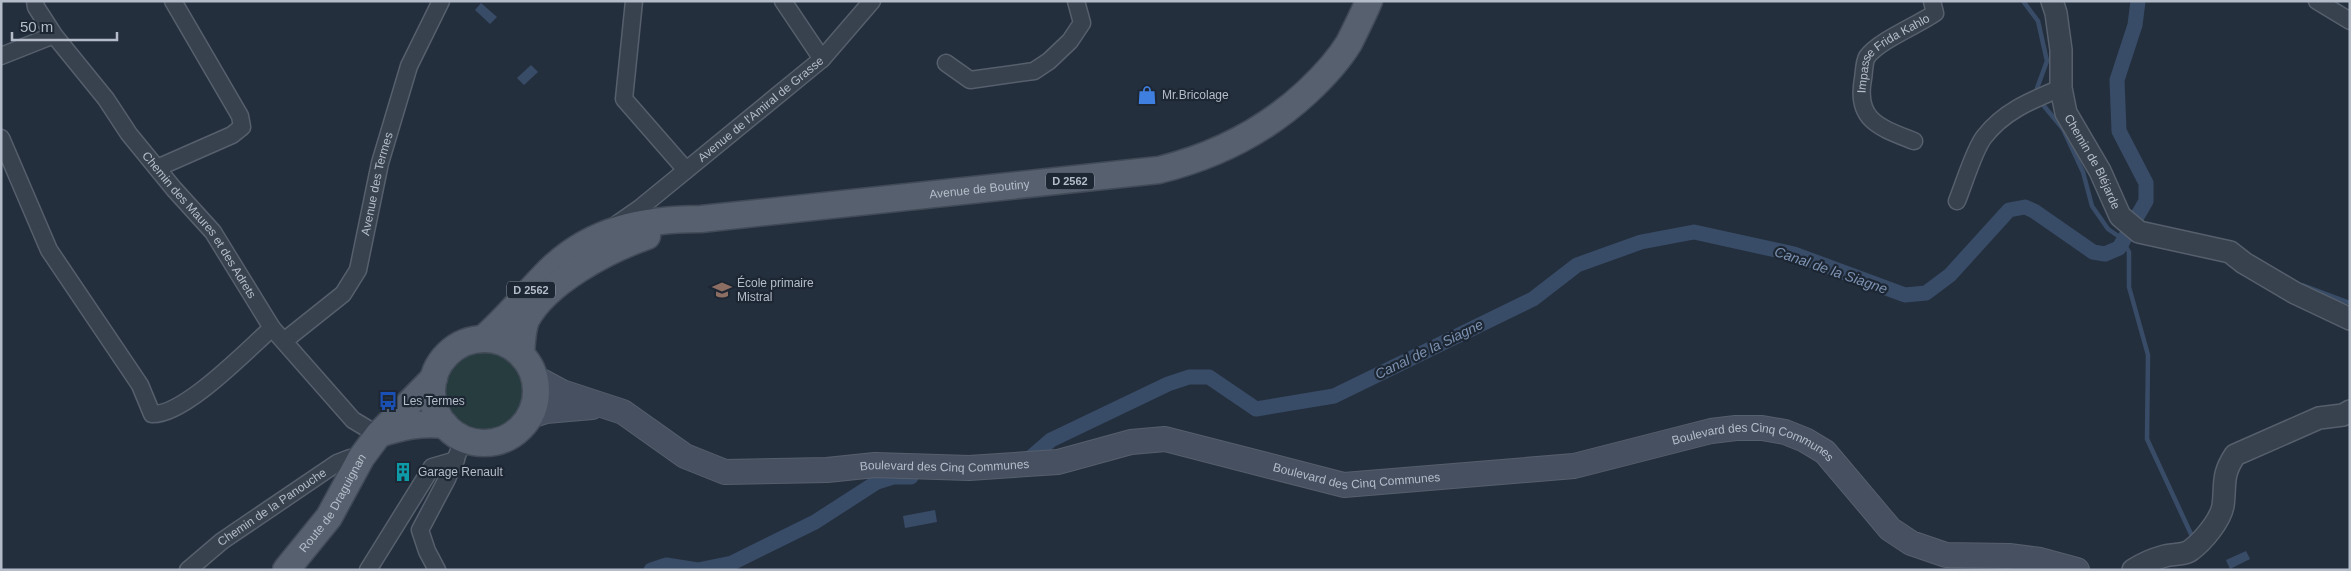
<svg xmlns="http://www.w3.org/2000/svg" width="2351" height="571" font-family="Arial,sans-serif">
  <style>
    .green { fill: #263c3f }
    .water { fill: #394c67 }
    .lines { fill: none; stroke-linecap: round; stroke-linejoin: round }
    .stream { stroke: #394c67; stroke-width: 4.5 }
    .canal { stroke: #394c67; stroke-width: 15 }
    .minor-casing { stroke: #565f6c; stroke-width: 19 }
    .tertiary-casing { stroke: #565f6c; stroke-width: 24 }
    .secondary-casing { stroke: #565f6c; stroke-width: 26 }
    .primary-casing { stroke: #414a57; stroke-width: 29 }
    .minor { stroke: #38414e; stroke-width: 16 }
    .tertiary { stroke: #38414e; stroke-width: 21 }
    .secondary { stroke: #465061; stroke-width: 24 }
    .primary { stroke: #56606e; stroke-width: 26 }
    .labels { text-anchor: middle; stroke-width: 4.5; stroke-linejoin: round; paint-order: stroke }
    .shield { fill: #1d2633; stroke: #878f9c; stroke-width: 1 }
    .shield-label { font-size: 11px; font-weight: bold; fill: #b4bcc9 }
    .street-label { font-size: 12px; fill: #b4bcc9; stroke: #1d2633 }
    .poi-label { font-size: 12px; fill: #b4bcc9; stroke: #1d2633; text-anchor: start }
    .water-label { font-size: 14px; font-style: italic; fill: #7c92b1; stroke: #1d2633 }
  </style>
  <rect width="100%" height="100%" fill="#242f3e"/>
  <circle class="green" cx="485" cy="390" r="39"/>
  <g class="water">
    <path d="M481 3 497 17 490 24 475 10Z"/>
    <path d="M531 65 538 72 524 85 517 78Z"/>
    <path d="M935 510 937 522 905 528 903 516Z"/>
    <path d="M2246 551 2250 559 2230 569 2226 560Z"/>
  </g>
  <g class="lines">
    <g class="stream">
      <path d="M2023 1 2038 21 2047 61 2036 91 2039 100 2063 129 2083 172 2092 206 2108 229 2121 238 2132 236"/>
      <path d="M2121 238 2129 252V287L2148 355 2147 439 2191 534"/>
      <path d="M2302 285 2350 303"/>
    </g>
    <g class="canal">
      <path d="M1029 459 1051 440 1168 384 1189 377H1209L1256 409 1334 396 1533 299 1577 265 1641 242 1694 232 1794 254 1905 295 1926 293 1950 275 2009 210 2025 207 2034 211 2093 252 2105 254 2119 248 2146 201V183L2119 131 2117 80 2135 25 2138 1"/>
      <path d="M651 570 666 565 698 570 732 563 815 522 877 482 893 477H911"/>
    </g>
    <g class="minor-casing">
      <g id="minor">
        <path id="s1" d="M35 1 36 7 54 35 106 99 129 134 174 189 213 232 272 328 353 420 378 435"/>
        <path d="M634 1 624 99 686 170"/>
        <path d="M783 1 822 59"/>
        <path d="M2317 1 2350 21"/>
        <path d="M1 56 54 35"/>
        <path d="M946 63 970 80 1034 71 1049 61 1070 41 1082 23 1076 1"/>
        <path d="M1 138 49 250 140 385 152 414C184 416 247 350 272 328"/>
        <path id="s2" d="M1914 141C1881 128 1855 121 1863 79 1864 73 1864 62 1867 57 1878 41 1918 25 1935 13L1932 1"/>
        <path d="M157 168 232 135 242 127 240 116 173 1"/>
        <path d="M1957 201C1964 184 1974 150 1984 137 2004 111 2032 100 2061 88"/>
        <path id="s3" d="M617 224 640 208 822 59 872 1"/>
        <path id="s4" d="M284 341 343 294 358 270 380 163 409 66 441 1"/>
        <path id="s5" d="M188 570 222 541 337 463 350 458H361"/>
        <path d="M368 570 432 467 456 460"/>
        <path d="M437 570 427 551 420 530 447 479 464 439"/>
      </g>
    </g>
    <g class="tertiary-casing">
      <g id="tertiary">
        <path id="s6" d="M2052 1 2056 13 2061 50V88L2066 113 2100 171 2120 216 2139 232 2230 252 2244 263 2295 293 2350 319"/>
        <path d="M2133 570C2142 564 2154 559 2165 556 2173 554 2185 555 2191 550 2203 541 2220 521 2223 506 2226 484 2221 476 2235 455L2319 418 2343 415 2350 411"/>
      </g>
    </g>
    <g class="secondary-casing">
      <g id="secondary">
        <path id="s7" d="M534 377 562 392 623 412 685 456 725 472 827 470 875 465 969 468 1058 462 1131 442 1165 439 1344 485 1574 466 1711 431 1736 428H1762L1785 432 1805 440 1825 452 1890 529 1911 543 1946 555 2009 556 2040 560 2077 570"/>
        <path d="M530 416 546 411 592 407"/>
      </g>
    </g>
    <g class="primary-casing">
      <g id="primary">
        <path id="s8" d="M483 339C507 318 527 293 550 270 592 229 644 219 701 219L1159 170C1216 156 1264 132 1307 92 1322 78 1338 61 1349 43 1356 29 1363 15 1369 1"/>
        <circle cx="484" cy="391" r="52"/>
        <path d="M521 354C522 343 522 330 526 320 546 282 607 250 647 236"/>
        <path d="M379 434C401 427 421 422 445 425"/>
        <path id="s9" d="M286 570 329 517 361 458 378 435 434 378"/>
      </g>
    </g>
    <use href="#minor" class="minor"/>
    <use href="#tertiary" class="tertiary"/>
    <use href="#secondary" class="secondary"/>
    <use href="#primary" class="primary"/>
  </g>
  <defs>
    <g id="shop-bare" transform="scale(1.5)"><path d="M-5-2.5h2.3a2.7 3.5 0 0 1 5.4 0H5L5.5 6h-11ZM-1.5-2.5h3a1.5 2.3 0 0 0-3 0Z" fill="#3f7fe0" stroke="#1d2633" stroke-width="2.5" paint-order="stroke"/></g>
    <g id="school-bare" transform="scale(1.5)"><path d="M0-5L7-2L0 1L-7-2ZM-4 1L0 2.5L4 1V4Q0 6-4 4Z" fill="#8d6e63" stroke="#1d2633" stroke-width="2.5" paint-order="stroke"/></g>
    <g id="bus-bare" transform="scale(1.5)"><path d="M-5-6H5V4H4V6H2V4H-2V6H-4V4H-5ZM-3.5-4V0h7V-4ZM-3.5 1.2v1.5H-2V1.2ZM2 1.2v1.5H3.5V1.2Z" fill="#1a4fb4" stroke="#1d2633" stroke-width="2.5" paint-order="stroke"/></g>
    <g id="building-bare" transform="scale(1.5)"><path d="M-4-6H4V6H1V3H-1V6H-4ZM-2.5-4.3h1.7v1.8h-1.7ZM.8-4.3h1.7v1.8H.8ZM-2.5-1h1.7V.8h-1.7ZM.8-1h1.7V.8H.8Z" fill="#0f9aa8" stroke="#1d2633" stroke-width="2.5" paint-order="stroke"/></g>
  </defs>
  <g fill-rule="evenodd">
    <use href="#shop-bare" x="1147" y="95"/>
    <use href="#school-bare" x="722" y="290"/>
    <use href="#bus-bare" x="388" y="401"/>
    <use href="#building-bare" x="403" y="472"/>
  </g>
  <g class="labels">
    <g class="shield">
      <rect x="1046" y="172.5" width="48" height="17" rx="4"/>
      <rect x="507" y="281.5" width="48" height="17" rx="4"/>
    </g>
    <g class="shield-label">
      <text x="1070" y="185">D 2562</text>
      <text x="531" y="294">D 2562</text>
    </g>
    <g class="street-label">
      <text dy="4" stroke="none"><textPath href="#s2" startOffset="132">Impasse Frida Kahlo</textPath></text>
      <text dy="4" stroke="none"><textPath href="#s3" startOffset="184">Avenue de l'Amiral de Grasse</textPath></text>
      <text dy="4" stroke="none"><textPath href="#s6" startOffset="169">Chemin de Bléjarde</textPath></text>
      <text dy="4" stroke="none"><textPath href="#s4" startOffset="192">Avenue des Termes</textPath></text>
      <text dy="4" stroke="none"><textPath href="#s8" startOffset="540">Avenue de Boutiny</textPath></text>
      <text dy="4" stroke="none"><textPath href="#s1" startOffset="279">Chemin des Maures et des Adrets</textPath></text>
      <text dy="4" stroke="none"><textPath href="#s7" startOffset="1260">Boulevard des Cinq Communes</textPath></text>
      <text dy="4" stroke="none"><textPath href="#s7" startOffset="435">Boulevard des Cinq Communes</textPath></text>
      <text dy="4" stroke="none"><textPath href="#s7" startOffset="855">Boulevard des Cinq Communes</textPath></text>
      <text dy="4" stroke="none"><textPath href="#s9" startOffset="82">Route de Draguignan</textPath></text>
      <text dy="4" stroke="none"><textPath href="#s5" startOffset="105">Chemin de la Panouche</textPath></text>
    </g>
    <g class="poi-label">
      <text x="1162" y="99">Mr.Bricolage</text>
      <text x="737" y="287">École primaire<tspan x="737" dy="14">Mistral</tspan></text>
      <text x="403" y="405">Les Termes</text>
      <text x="418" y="476">Garage Renault</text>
    </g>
    <g class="water-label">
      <text transform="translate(1831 270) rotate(19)" y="5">Canal de la Siagne</text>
      <text transform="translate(1429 349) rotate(-26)" y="5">Canal de la Siagne</text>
    </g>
  </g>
  <rect width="2351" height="571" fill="none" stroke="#b4bcc9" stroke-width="5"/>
  <path d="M12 32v8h105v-8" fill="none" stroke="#b4bcc9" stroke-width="2.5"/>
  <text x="20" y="32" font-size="15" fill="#b4bcc9" stroke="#1d2633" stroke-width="4" paint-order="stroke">50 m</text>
</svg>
